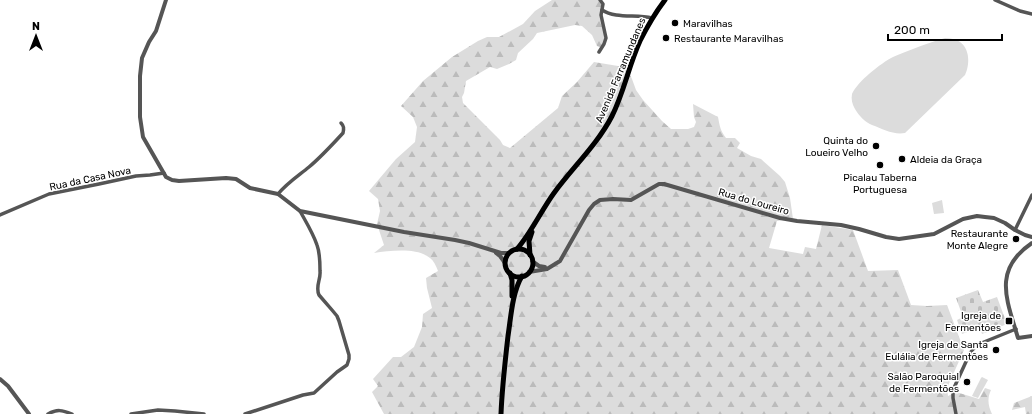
<svg xmlns="http://www.w3.org/2000/svg" width="1032" height="414" font-family="Rubik,sans-serif">
  <style>
    .green { fill: #dcdcdc }
    .forest { fill: url(#forest-firs) }
    .cemetery { fill: url(#cemetery-stones) }
    .lines { fill: none; stroke-linecap: round; stroke-linejoin: round }
    .minor { stroke: #555; stroke-width: 3.5 }
    .tertiary { stroke: #555; stroke-width: 4 }
    .primary { stroke: #000; stroke-width: 5 }
    .poi-dot { fill: #000; stroke: #fff; stroke-width: 1.5 }
    .labels { text-anchor: middle; stroke-width: 3; stroke-linejoin: round; paint-order: stroke }
    .poi-label { font-size: 10px; fill: #000; stroke: #fff; text-anchor: end }
    .street-label { font-size: 10px; fill: #000; stroke: #fff }
  </style>
  <defs>
    <pattern id="forest-firs" width="22" height="20" patternUnits="userSpaceOnUse"><rect width="22" height="20" fill="#dcdcdc"/><path d="M5 1l3.5 6h-7zM16 11l3.5 6h-7z" fill="#bbb"/></pattern>
    <pattern id="cemetery-stones" width="16" height="16" patternUnits="userSpaceOnUse"><rect width="16" height="16" fill="#dcdcdc"/><path d="M2 7V4a2 2 0 0 1 4 0v3zM10 15v-3a2 2 0 0 1 4 0v3z" fill="#bbb"/></pattern>
  </defs>
  <rect width="100%" height="100%" fill="#fff"/>
  <g class="green">
    <path d="M945 38C950 38 956 39 960 42 970 49 970 65 965 75L905 133C893 135 883 129 872 125 865 122 859 116 855 109 852 104 851 99 852 94 857 82 881 63 893 57 899 54 906 52 913 49 923 45 934 41 945 38Z"/>
    <path d="M942 200 944 213 934 214 932 203Z"/>
    <path d="M982 377 988 380 978 398 972 396 981 378Z"/>
  </g>
  <g class="forest">
    <path d="M552 0H598L602 5 605 38 602 45 600 47 597 46 592 35 582 26 575 25 537 33 533 39 518 53 516 60 509 64 497 69 490 67 466 81 464 93 462 97 463 103 500 140 503 145 510 148 558 108 562 96 577 82 594 62 618 66 627 68 632 79 636 90 643 100 662 121 671 129H688L694 127 696 122 694 117 693 104 718 117C720 127 720 130 726 138H735L740 143 737 148 751 156 761 159 780 176 785 182 790 198 793 219 777 221 769 248 803 254 805 247 816 249 822 225 853 230 868 271 898 270 911 305 927 306 947 305 964 350 947 388 948 396 956 392 979 399 985 388 991 390C987 398 988 406 992 414H384L372 392 378 386 373 379 393 357H401L414 347 422 327 423 314 432 308 427 288 426 278 438 271C436 266 434 261 430 258 416 247 390 251 374 253L384 245 377 224 380 211 378 199 369 191 396 159 415 142 417 127 413 117 401 106 423 81 452 57 478 41 487 37H499L523 24 535 11Z"/>
    <path d="M1032 396V414H1026L1025 407 1012 410 1014 403Z"/>
  </g>
  <path class="cemetery" d="M978 290 983 302 997 297 1007 324 982 334 980 327 962 334 957 320 963 317 956 298Z"/>
  <g class="lines">
    <g class="minor">
      <path d="M995 0 1020 11 1032 14"/>
      <path d="M602 10C616 19 636 14 652 18"/>
      <path d="M599 52 604 44 606 38 601 15 603 4 600 0"/>
      <path d="M278 194C287 183 298 176 309 167 321 157 332 145 343 133 344 128 344 126 341 123"/>
      <path d="M0 215 49 194 99 184 136 176 150 175 164 173"/>
      <path d="M1015 230 1032 195"/>
      <path d="M48 414C57 409 62 410 72 414"/>
      <path d="M131 414 158 410 175 411 204 414"/>
      <path d="M245 414 303 395 314 393 337 372 347 365 349 359V355L339 321 337 316 332 310 319 295C315 286 321 280 320 271 320 263 320 253 317 245 313 233 306 222 300 211"/>
      <path d="M956 414 953 398V390L970 353 975 347 979 344 1016 329"/>
    </g>
    <g class="tertiary">
      <path d="M166 0 156 31 149 42 142 58 140 76V117L143 137 166 177 172 180 179 181 226 178 236 179 250 188 278 194 300 211 404 232 455 240 469 243 501 253H509"/>
      <path d="M1032 243C992 270 1007 300 1018 338L1032 336"/>
      <path d="M496 253 500 256 505 263"/>
      <path d="M532 261 539 266 545 267"/>
      <path d="M529 272 547 269 560 261 589 210 594 204 600 200 613 199 631 200 659 184H664L780 218 797 221 841 225 859 229 886 237 899 239 934 234 963 219 977 216 985 217 994 218 1005 223 1015 230 1025 235 1032 237"/>
      <path d="M0 379 8 386 29 414"/>
    </g>
    <g class="primary">
      <path d="M517 249C531 233 541 211 554 193 573 167 597 145 612 116 624 92 629 65 640 41 647 27 655 13 665 0"/>
      <circle cx="519" cy="263" r="14"/>
      <path d="M530 255 529 241 532 232"/>
      <path d="M510 273 512 280V296"/>
      <path d="M501 414C502 388 505 362 508 336 511 317 512 293 522 276"/>
    </g>
  </g>
  <g class="poi-dot">
    <circle cx="675" cy="23" r="4"/>
    <circle cx="666" cy="38" r="4"/>
    <circle cx="876" cy="146" r="4"/>
    <circle cx="902" cy="159" r="4"/>
    <circle cx="880" cy="165" r="4"/>
    <circle cx="1016" cy="239" r="4"/>
    <rect x="1005" y="317" width="8" height="8" rx="2"/>
    <circle cx="996" cy="350" r="4"/>
    <circle cx="967" cy="382" r="4"/>
  </g>
  <g class="labels">
    <g class="poi-label">
      <text x="683" y="27" text-anchor="start">Maravilhas</text>
      <text x="674" y="42" text-anchor="start">Restaurante Maravilhas</text>
      <text x="868" y="144">Quinta do<tspan x="868" dy="12">Loueiro Velho</tspan></text>
      <text x="910" y="163" text-anchor="start">Aldeia da Graça</text>
      <text x="880" y="181" text-anchor="middle">Picalau Taberna<tspan x="880" dy="12">Portuguesa</tspan></text>
      <text x="1008" y="237">Restaurante<tspan x="1008" dy="12">Monte Alegre</tspan></text>
      <text x="1001" y="319">Igreja de<tspan x="1001" dy="12">Fermentões</tspan></text>
      <text x="988" y="348">Igreja de Santa<tspan x="988" dy="12">Eulália de Fermentões</tspan></text>
      <text x="959" y="380">Salão Paroquial<tspan x="959" dy="12">de Fermentões</tspan></text>
    </g>
    <g class="street-label">
      <text transform="translate(620 70) rotate(-67)" y="4">Avenida Farramundanes</text>
      <text transform="translate(90 178) rotate(-12)" y="4">Rua da Casa Nova</text>
      <text transform="translate(754 201) rotate(16)" y="4">Rua do Loureiro</text>
    </g>
  </g>
  <g transform="translate(36 36)" stroke="#ffffff" stroke-width="3" paint-order="stroke">
  <path d="M0-3L7 15L0 10L-7 15Z" fill="#000000"/>
  <text y="-6" font-size="11" font-weight="bold" text-anchor="middle" fill="#000000">N</text>
  </g>
  <path d="M888 34v6h114v-6" fill="none" stroke="#000000" stroke-width="2"/>
  <text x="894" y="34" font-size="12" fill="#000000" stroke="#ffffff" stroke-width="3" paint-order="stroke">200 m</text>
</svg>
